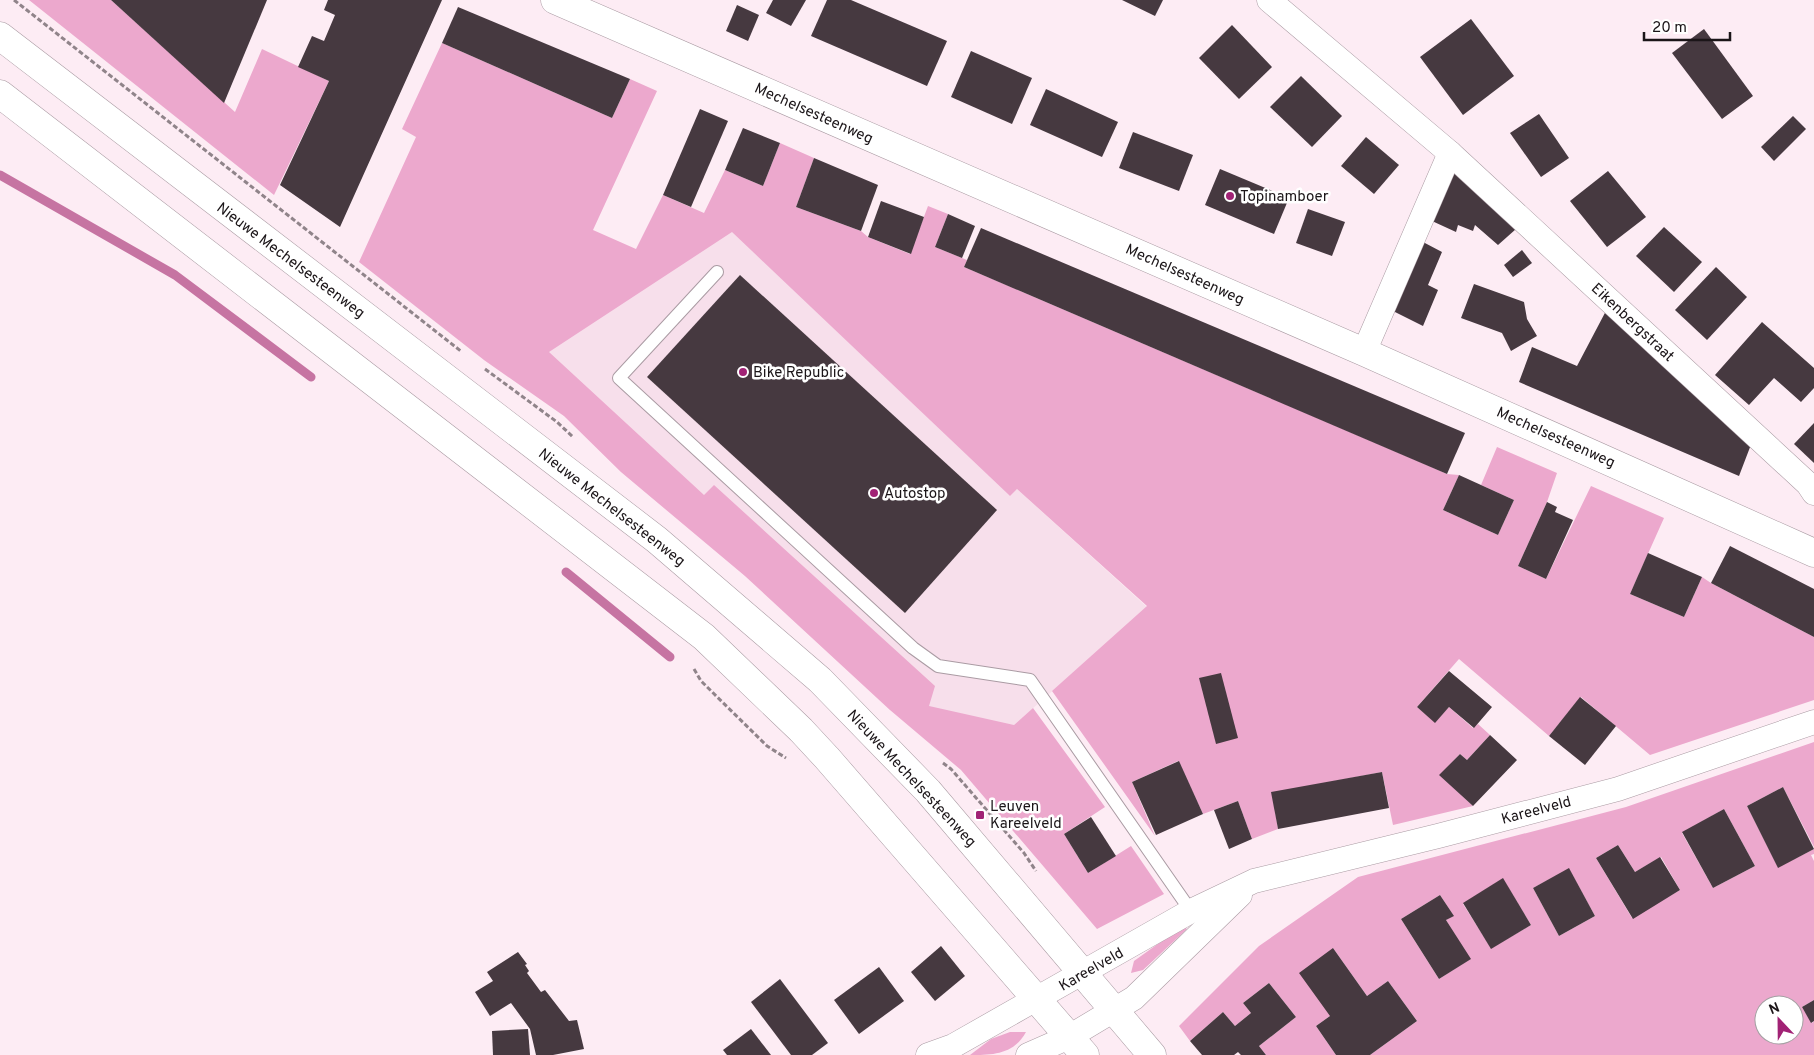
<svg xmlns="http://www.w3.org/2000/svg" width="1814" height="1055" font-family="Overpass,sans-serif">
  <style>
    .built { fill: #f7dfeb }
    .green { fill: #eca8cd; fill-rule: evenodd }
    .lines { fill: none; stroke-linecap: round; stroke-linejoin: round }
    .stream { stroke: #c674a2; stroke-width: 9 }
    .building { fill: #463940 }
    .service-casing { stroke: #aa9ba3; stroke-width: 14 }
    .minor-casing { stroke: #aa9ba3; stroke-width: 25 }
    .tertiary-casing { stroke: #aa9ba3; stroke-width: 29 }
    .primary-casing { stroke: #aa9ba3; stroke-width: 29 }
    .path { stroke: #90848a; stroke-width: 3; stroke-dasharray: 5 2.5; stroke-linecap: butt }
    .service { stroke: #fff; stroke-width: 12 }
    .minor { stroke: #fff; stroke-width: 24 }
    .tertiary { stroke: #fff; stroke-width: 28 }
    .primary { stroke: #fff; stroke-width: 28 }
    .poi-dot { fill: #a12275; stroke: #fff; stroke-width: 2 }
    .labels { text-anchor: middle; stroke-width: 5; stroke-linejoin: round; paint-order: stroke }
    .street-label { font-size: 15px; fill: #1b1518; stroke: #fff }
    .poi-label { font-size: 15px; fill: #1b1518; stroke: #fff; text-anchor: start }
  </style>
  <rect width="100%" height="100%" fill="#fdecf4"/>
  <path class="built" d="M714 214 1010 496 1017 489 1147 607 1014 725 890 710 745 576 621 472 564 416 484 360Z"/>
  <g class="green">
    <path d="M29 0H111L235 112 262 49 329 81 274 195Z"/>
    <path d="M442 43 612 118 630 79 657 91 593 230 636 249 663 195 704 213 725 170 763 186 780 143 814 158 796 207 861 231 868 237 910 254 928 206 948 214 935 247 967 260 964 267 1427 465 1447 474 1459 475 1443 510 1498 535 1514 500 1481 485 1497 447 1557 473 1547 502 1518 566 1546 579 1591 486 1664 518 1630 594 1684 617 1702 577 1711 583 1814 637V700L1650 755 1581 697 1549 736 1459 659 1417 707 1435 722 1449 707 1473 728 1478 724 1490 735 1467 760 1460 754 1440 775 1473 806 1393 825 1382 772 1272 793 1278 829 1252 839 1238 801 1203 814 1178 761 1132 782 1155 836 1052 691 1147 606 1017 489 1010 496 732 232 549 352 704 495 714 485 935 686 929 706 1014 725 1033 708 1105 807 1064 834 1088 873 1131 846 1164 894 1097 929 961 770 890 710 745 576 621 472 564 416 484 360 359 262 416 137 402 129Z"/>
    <path d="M1814 742V847L1783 787 1747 806 1778 867 1814 849V854L1811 855 1814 861V1000L1802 1007 1812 1023 1814 1021V1055H1370L1417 1021 1388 981 1367 996 1333 948 1330 1016 1316 1026 1336 1055H1266L1259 1046 1296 1017 1269 983 1243 1003 1251 1013 1235 1026 1223 1012 1190 1041 1179 1026 1259 946 1358 877 1626 807ZM1724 809 1755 866 1713 888 1682 833ZM1618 845 1635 872 1661 857 1680 890 1632 918 1596 858ZM1569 869 1595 916 1559 936 1533 888ZM1503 879 1531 925 1491 948 1463 904ZM1440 895 1453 915 1446 920 1470 959 1439 979 1401 919ZM1764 1005H1794V1035H1764Z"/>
    <path d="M1183 926 1187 929 1143 970 1131 973 1134 961Z"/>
    <path d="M1010 1032H1026C1014 1054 993 1055 970 1055L991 1039Z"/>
  </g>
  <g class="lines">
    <g class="stream">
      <path d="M0 175 175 275 311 377"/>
      <path d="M566 572 670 657"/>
    </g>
  </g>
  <g class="building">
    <path d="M111 0H267L224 103Z"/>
    <path d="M328 0H442L340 227 280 185 329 81 298 67 312 36 324 41 335 15 324 10Z"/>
    <path d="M773 0H806L791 26 766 13Z"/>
    <path d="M827 0H851L947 41 927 86 811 36Z"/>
    <path d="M1122 0H1163L1155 16Z"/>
    <path d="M737 5 759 15 748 41 726 31Z"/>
    <path d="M458 7 630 79 612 118 442 43Z"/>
    <path d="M1471 19 1514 76 1463 115 1420 57Z"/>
    <path d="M1232 25 1272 67 1239 99 1199 58Z"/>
    <path d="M1704 29 1753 96 1722 119 1672 53Z"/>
    <path d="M971 51 1032 78 1012 124 951 97Z"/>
    <path d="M1301 76 1342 116 1312 147 1270 107Z"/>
    <path d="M1046 89 1118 122 1102 157 1030 125Z"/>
    <path d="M700 109 728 121 691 207 663 195Z"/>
    <path d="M1539 114 1569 158 1541 177 1510 133Z"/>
    <path d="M1793 116 1806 129 1774 161 1761 147Z"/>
    <path d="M743 128 780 143 763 186 725 170Z"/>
    <path d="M1133 132 1193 155 1179 191 1119 168Z"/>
    <path d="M1366 137 1399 165 1374 194 1341 166Z"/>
    <path d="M814 158 878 185 861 231 796 207Z"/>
    <path d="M1220 169 1289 198 1274 234 1205 205Z"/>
    <path d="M1608 171 1646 217 1607 247 1570 201Z"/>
    <path d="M1453 172 1516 229 1498 245 1475 225 1473 231 1458 225 1456 232 1432 221Z"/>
    <path d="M881 201 924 217 911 254 868 237Z"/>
    <path d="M1308 209 1345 222 1332 256 1296 243Z"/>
    <path d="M948 214 975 226 962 258 935 247Z"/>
    <path d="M1664 227 1702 262 1674 292 1636 256Z"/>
    <path d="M981 228 1465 433 1447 474 964 267Z"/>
    <path d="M1423 242 1442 252 1428 285 1438 290 1423 326 1393 311Z"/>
    <path d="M1522 250 1532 263 1513 277 1504 265Z"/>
    <path d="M1716 267 1747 297 1707 340 1675 310Z"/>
    <path d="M740 275 997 510 905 613 647 377Z"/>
    <path d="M1474 284 1524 302 1527 319 1537 336 1511 351 1502 333 1461 318Z"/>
    <path d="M1607 309 1752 442 1739 476 1519 382 1532 347 1577 366Z"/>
    <path d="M1762 322 1814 368V388L1801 402 1774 378 1749 405 1715 375Z"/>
    <path d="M1814 423V463L1794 444Z"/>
    <path d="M1459 475 1514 500 1498 535 1443 510Z"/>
    <path d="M1547 502 1557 507 1555 512 1573 520 1546 579 1518 566Z"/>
    <path d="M1730 546 1814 589V637L1711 583Z"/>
    <path d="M1648 553 1702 577 1684 617 1630 594Z"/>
    <path d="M1449 671 1492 707 1474 728 1449 707 1435 723 1417 707Z"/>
    <path d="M1221 673 1238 738 1216 744 1199 678Z"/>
    <path d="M1580 697 1616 726 1585 765 1549 736Z"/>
    <path d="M1490 735 1517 760 1473 806 1439 775 1460 754 1467 760Z"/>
    <path d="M1179 761 1203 814 1156 835 1132 782Z"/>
    <path d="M1382 772 1389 808 1278 829 1271 792Z"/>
    <path d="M1783 787 1814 849 1778 868 1747 806Z"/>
    <path d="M1238 801 1252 839 1229 849 1214 810Z"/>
    <path d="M1724 809 1755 866 1713 888 1682 832Z"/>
    <path d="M1091 817 1116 856 1088 873 1064 834Z"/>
    <path d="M1618 845 1635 872 1660 857 1680 890 1633 919 1596 858Z"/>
    <path d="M1569 868 1595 916 1559 936 1533 888Z"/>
    <path d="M1503 878 1531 925 1491 949 1463 903Z"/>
    <path d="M1440 895 1454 916 1446 920 1471 959 1439 979 1401 919Z"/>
    <path d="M941 946 965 976 935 1001 911 972Z"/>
    <path d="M1333 948 1367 996 1388 981 1417 1021 1370 1055H1336L1316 1026 1330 1016 1299 973Z"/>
    <path d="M518 952 527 964 525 965 529 971 527 973 541 992 545 990 569 1021 577 1020 584 1049 553 1055H536L530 1029 511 1003 490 1016 475 992 493 981 487 972Z"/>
    <path d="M879 967 904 1001 859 1034 834 1000Z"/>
    <path d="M780 979 828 1043 812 1055H791L751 1002Z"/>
    <path d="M1269 983 1296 1017 1259 1046 1266 1055H1241L1238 1052 1234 1055H1202L1190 1041 1223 1012 1235 1026 1251 1013 1243 1003Z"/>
    <path d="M1814 1000V1021L1811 1023 1802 1007Z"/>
    <path d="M528 1029 530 1055H493L492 1031Z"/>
    <path d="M751 1029 771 1055H727L723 1050Z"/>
  </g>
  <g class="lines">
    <g class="service-casing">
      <path id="service" d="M717 272 619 378 913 648 938 666 1030 680 1193 914"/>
    </g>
    <g class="minor-casing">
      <g id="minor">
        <path d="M1269 0 1450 153 1808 484 1814 493"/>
        <path d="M1364 352 1450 153"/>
        <path d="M928 1055 953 1046 1191 911 1254 881 1438 836 1618 789 1814 722"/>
        <path d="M1028 1055 1069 1037 1134 998 1240 895"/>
      </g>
    </g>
    <g class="tertiary-casing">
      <path id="tertiary" d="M555 0 1364 352 1814 553"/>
    </g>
    <g class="primary-casing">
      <g id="primary">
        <path d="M0 36 657 540 820 680 928 791 1152 1055"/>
        <path d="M0 94 704 637 801 730 827 758 1085 1055"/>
      </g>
    </g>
    <g class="path">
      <path d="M14 0 462 352"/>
      <path d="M485 369 557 422 573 437"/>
      <path d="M694 669 701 681 767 746 786 758"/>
      <path d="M943 763 951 769 1024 853 1036 871"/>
    </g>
    <use href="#service" class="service"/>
    <use href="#minor" class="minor"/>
    <use href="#tertiary" class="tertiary"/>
    <use href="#primary" class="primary"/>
  </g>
  <g class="poi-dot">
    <circle cx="1230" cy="196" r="5"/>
    <circle cx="743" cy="372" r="5"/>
    <circle cx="874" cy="493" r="5"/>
    <rect x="975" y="810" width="10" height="10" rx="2.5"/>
  </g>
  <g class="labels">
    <g class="street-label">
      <text transform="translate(814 113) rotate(24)" y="5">Mechelsesteenweg</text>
      <text transform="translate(291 260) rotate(37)" y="5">Nieuwe Mechelsesteenweg</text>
      <text transform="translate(1185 274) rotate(24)" y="5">Mechelsesteenweg</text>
      <text transform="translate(1633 322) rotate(43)" y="5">Eikenbergstraat</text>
      <text transform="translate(1556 437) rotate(24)" y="5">Mechelsesteenweg</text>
      <text transform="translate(612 507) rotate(38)" y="5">Nieuwe Mechelsesteenweg</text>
      <text transform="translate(912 778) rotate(47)" y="5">Nieuwe Mechelsesteenweg</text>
      <text transform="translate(1536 810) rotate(-15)" y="5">Kareelveld</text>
      <text transform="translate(1091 969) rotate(-30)" y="5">Kareelveld</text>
    </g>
    <g class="poi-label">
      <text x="1240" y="201">Topinamboer</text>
      <text x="753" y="377">Bike Republic</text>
      <text x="884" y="498">Autostop</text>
      <text x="990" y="811">Leuven<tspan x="990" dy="17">Kareelveld</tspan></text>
    </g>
  </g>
  <g transform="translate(1779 1020) rotate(338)"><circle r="24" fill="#ffffff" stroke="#a4a1a3"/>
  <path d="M0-4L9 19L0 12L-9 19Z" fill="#a12275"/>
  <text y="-8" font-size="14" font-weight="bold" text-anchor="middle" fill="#1b1518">N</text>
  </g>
  <path d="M1644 32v8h86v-8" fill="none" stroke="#1b1518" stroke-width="2.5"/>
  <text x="1652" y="32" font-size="15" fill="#1b1518" stroke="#ffffff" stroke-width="4" paint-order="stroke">20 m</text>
</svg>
